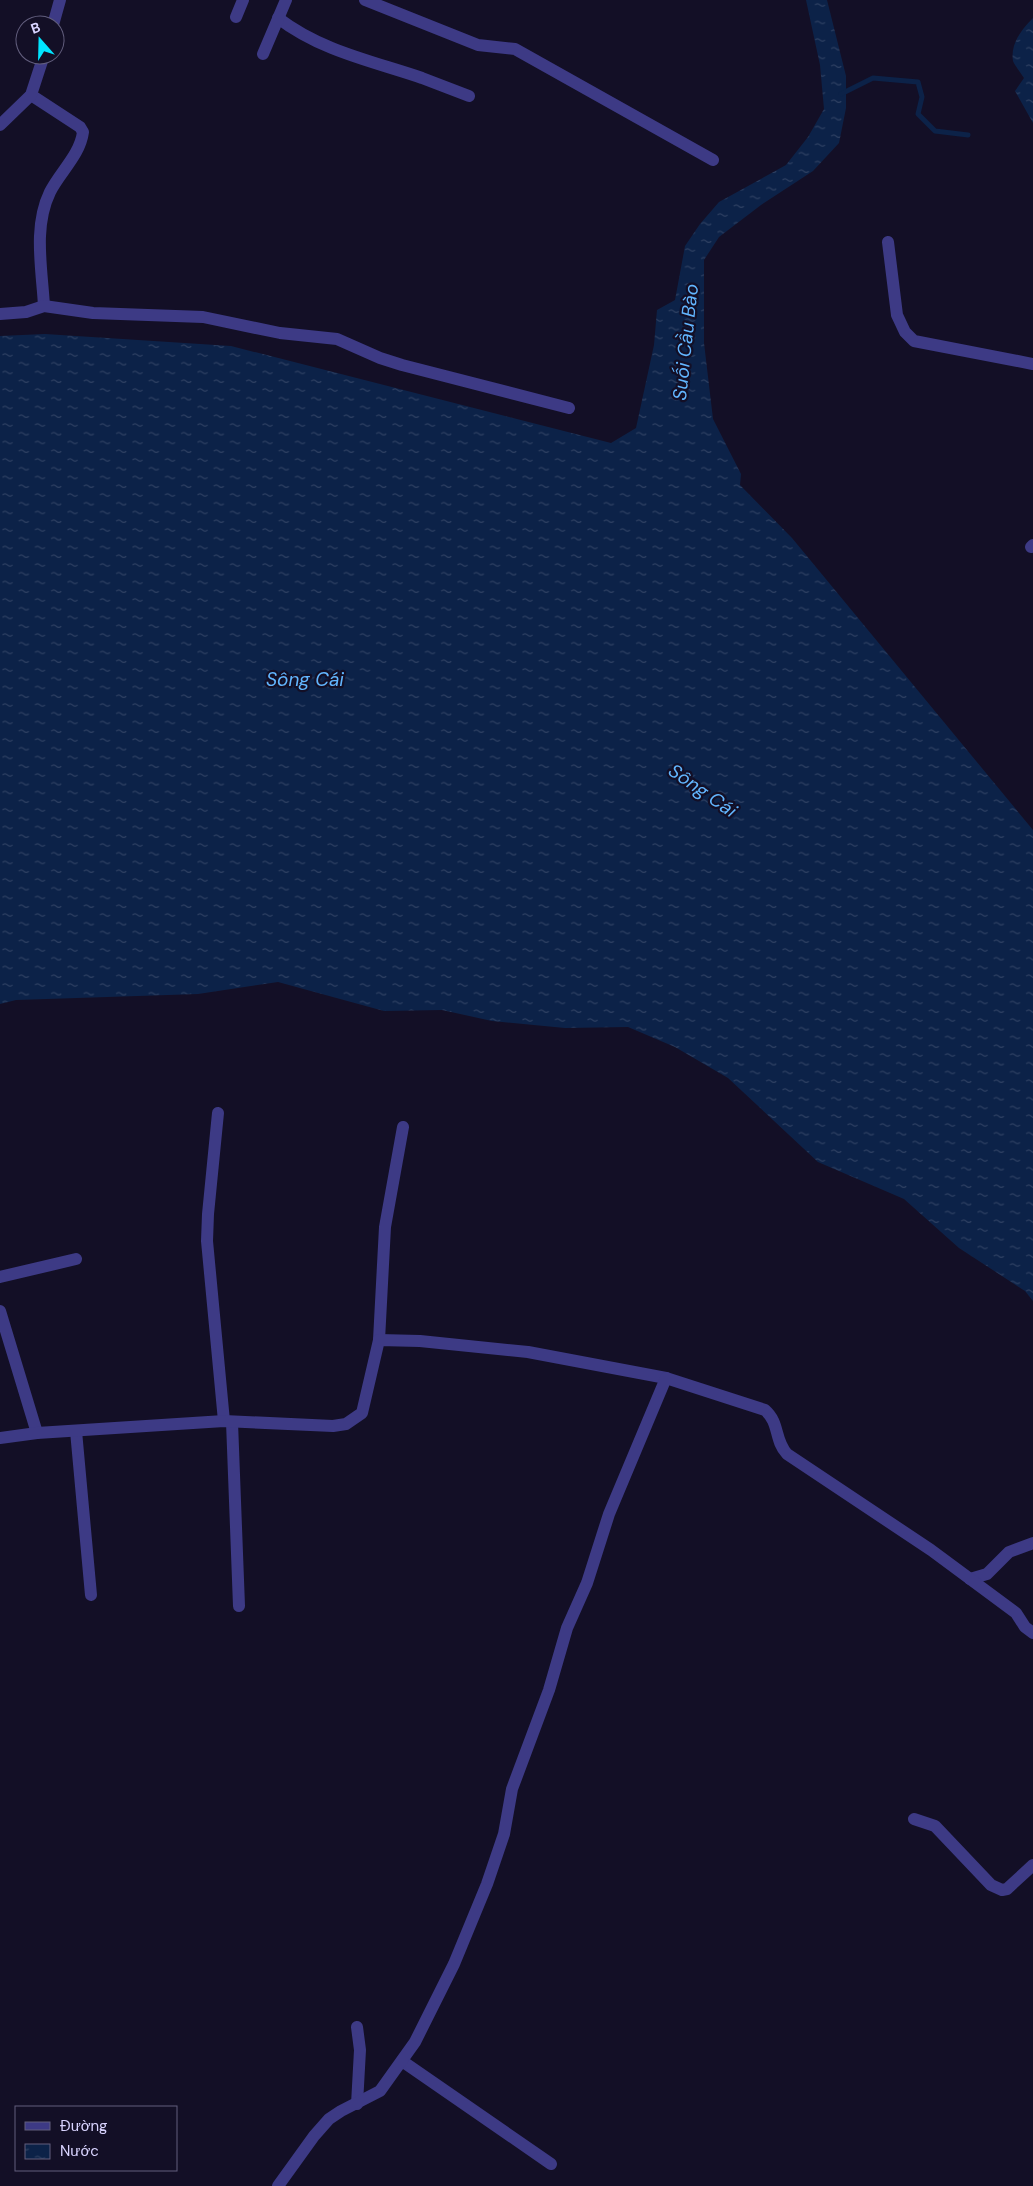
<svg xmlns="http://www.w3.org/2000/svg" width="1033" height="2186" font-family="'DM Sans',sans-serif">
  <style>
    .water { fill: url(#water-ripples) }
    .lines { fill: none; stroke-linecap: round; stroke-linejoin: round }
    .stream { stroke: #0c2248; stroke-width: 5 }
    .minor { stroke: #3d3a85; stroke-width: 12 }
    .labels { text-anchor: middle; stroke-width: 4.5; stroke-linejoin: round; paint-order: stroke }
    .water-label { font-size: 19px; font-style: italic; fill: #62b6ff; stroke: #130f26 }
  </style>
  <defs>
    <pattern id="water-ripples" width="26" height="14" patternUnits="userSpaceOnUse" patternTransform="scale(1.25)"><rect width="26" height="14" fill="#0c2248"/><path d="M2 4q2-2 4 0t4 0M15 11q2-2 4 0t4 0" fill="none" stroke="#2f4163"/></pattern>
  </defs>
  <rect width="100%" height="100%" fill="#130f26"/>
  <g class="water">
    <path d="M806 0H827L846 76V108L839 143 813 171 761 205 719 237 704 260V343L713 419 741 474 740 485 792 538 1033 830V1301L1025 1291 959 1248 904 1199 818 1162 728 1078 675 1047 628 1027 565 1028 492 1021 442 1010 384 1011 278 982 198 994 16 1000 0 1004V336L45 334 231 346 611 443 636 428 654 345 657 310 675 300 685 246 700 224 719 202 786 165 808 137 824 109 820 65Z"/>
    <path d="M1033 18V123L1015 91 1024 78C1021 73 1015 66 1013 61 1010 44 1022 29 1033 18Z"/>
  </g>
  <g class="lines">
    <path class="stream" d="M841 94 873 78 918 82 922 97 918 114 935 131 968 135"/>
    <g class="minor">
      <path d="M365 0 478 45 515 49 713 160"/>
      <path d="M236 17 243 0"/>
      <path d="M278 18C321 51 372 61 422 78 438 84 453 90 469 96"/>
      <path d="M53 25 60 0"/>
      <path d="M263 54 286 0"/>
      <path d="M31 95 80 127 83 132C80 155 60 172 50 192 33 227 42 269 44 306"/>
      <path d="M0 125 31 95 44 55"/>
      <path d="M888 242 897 315 905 332 914 341 1033 364"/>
      <path d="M0 314 26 312 44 306 93 313 203 317 280 333 337 339 380 358 402 365 569 408"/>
      <path d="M1031 547 1033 545"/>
      <path d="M218 1113 208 1214 207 1241 224 1421"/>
      <path d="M0 1277 76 1259"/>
      <path d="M0 1311 37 1433"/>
      <path d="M379 1340 385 1227 403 1127"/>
      <path d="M232 1422 239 1606"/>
      <path d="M76 1431 91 1595"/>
      <path d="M0 1438 37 1433 224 1421 333 1426 346 1424 362 1413 379 1340 420 1341 528 1352 666 1378"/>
      <path d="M970 1579 987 1574 1009 1552 1033 1543"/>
      <path d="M914 1819 935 1826 991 1885 1002 1890 1007 1889 1033 1865"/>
      <path d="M402 2061 551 2164"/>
      <path d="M357 2104 360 2050 357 2027"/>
      <path d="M278 2186 314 2136 329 2119 341 2111 380 2091 415 2042 454 1964 487 1884 504 1834 512 1789 549 1690 567 1628 587 1583 609 1514 666 1378 765 1410C780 1423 774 1440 787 1454L931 1550 1016 1613 1025 1627 1033 1633"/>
    </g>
  </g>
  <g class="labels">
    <g class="water-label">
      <text transform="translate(685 342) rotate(-84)" y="7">Suối Cầu Bào</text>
      <text x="305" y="686">Sông Cái</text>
      <text transform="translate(703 790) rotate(35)" y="7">Sông Cái</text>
    </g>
  </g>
  <rect x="15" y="2106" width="162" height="65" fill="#130f26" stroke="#625e7d"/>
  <rect x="25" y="2122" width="25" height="8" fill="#3d3a85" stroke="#625e7d"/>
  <text x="60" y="2131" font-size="15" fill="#d9d4ff">Đường</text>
  <rect x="25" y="2144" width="25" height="15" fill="url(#water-ripples)" stroke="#625e7d"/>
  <text x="60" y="2156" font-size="15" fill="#d9d4ff">Nước</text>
  <g transform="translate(40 40) rotate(340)"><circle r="24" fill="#130f26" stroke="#625e7d"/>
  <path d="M0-4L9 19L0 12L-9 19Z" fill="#00e5ff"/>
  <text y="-8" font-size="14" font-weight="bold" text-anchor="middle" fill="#d9d4ff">B</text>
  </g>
</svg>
